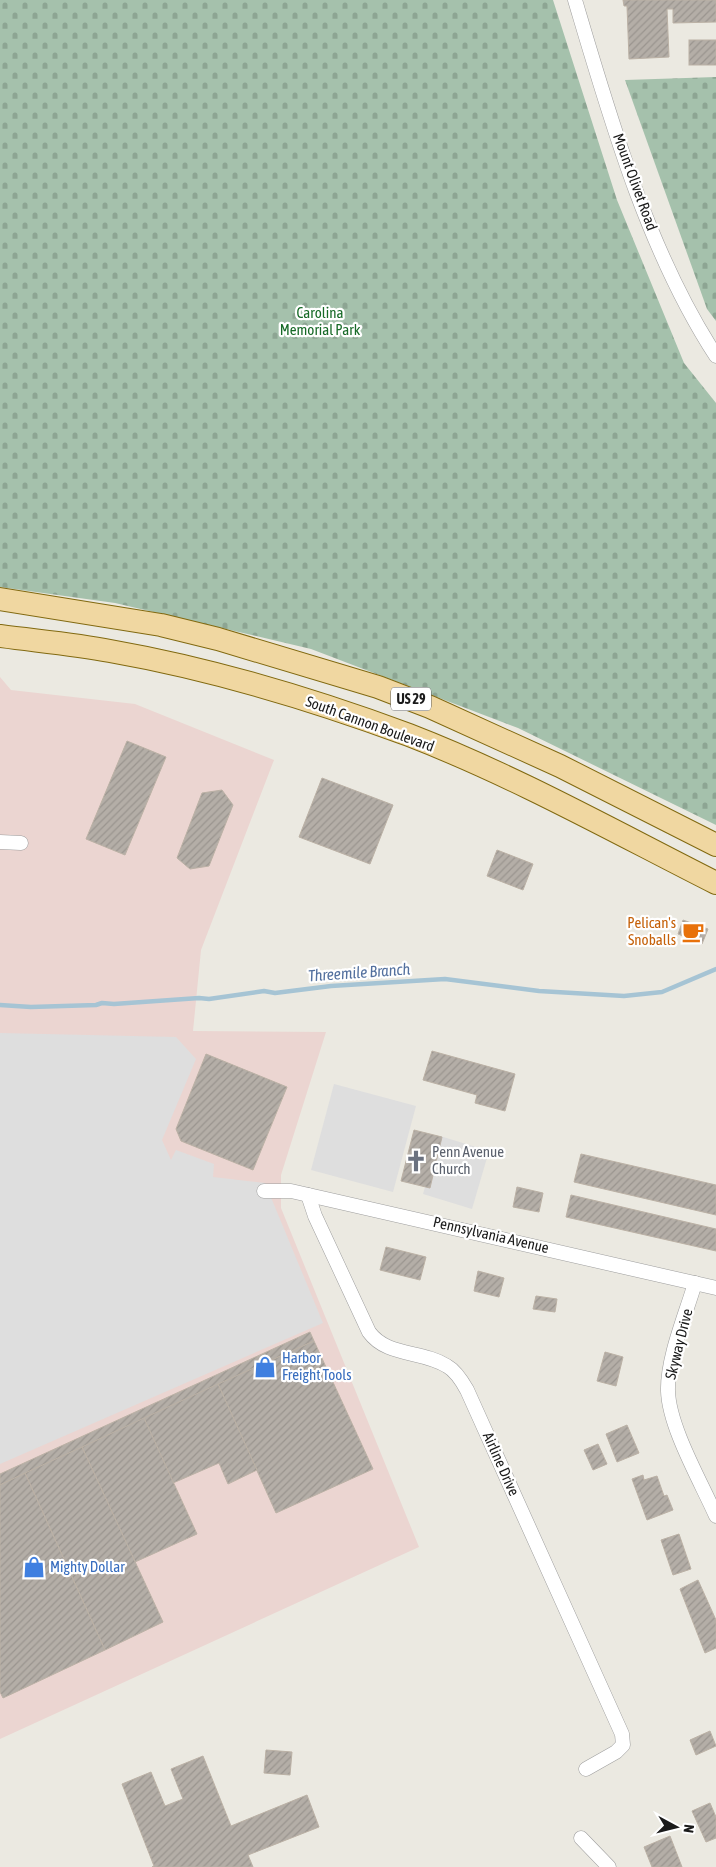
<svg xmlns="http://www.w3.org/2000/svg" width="716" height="1867" font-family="'Asap Condensed',sans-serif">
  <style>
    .commercial { fill: #ebd5d1 }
    .cemetery { fill: url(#cemetery-stones) }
    .parking { fill: #dedede }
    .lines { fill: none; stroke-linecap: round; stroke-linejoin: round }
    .stream { stroke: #a6c4d4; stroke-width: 4.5 }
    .building { fill: url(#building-hatch); stroke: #bbb1a5 }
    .minor-casing { stroke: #9e9e9e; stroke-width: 15 }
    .primary-casing { stroke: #816910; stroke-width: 24 }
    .minor { stroke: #fff; stroke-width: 14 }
    .primary { stroke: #f0d7a1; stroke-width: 22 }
    .labels { text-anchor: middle; stroke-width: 4.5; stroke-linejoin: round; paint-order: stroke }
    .shield { fill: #fff; stroke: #5f5f5f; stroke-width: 1 }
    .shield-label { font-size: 14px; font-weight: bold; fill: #1a1a1a }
    .street-label { font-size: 15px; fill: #1a1a1a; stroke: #fff }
    .park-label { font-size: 15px; fill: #176a27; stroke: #fff }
    .food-label { font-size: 15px; fill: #c56008; stroke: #fff; text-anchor: end }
    .worship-label { font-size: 15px; fill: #5b616d; stroke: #fff; text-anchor: start }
    .shop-label { font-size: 15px; fill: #366cbe; stroke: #fff; text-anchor: start }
    .water-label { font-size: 16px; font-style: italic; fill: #53709e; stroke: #fff }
  </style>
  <defs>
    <pattern id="cemetery-stones" width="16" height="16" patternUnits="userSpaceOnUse" patternTransform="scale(1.25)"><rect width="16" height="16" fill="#a5c1ac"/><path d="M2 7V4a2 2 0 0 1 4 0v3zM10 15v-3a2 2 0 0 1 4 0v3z" fill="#8da593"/></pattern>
    <pattern id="building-hatch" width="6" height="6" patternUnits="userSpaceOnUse" patternTransform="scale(1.25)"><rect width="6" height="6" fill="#b4aea7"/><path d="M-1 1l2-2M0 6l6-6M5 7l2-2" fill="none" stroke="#9a958f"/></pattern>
  </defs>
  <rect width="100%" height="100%" fill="#ebe9e1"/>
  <path class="commercial" d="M0 677 11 690 135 704 274 760 201 950 193 1031 326 1032 281 1175V1208L419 1547 0 1739Z"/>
  <g class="cemetery">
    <path d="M0 0H553L617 200 684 363 716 403V825L518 728 311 649 115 603 0 587Z"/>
    <path d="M716 77V321L707 309 625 80Z"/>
  </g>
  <g class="parking">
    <path d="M0 1033 176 1037 196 1059 162 1140 171 1160 176 1150 214 1164 213 1177 265 1183 323 1323 0 1464Z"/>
    <path d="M334 1084 416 1106 393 1192 311 1170Z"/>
    <path d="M440 1136 489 1151 472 1209 423 1194Z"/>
  </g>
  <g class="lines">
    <path class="stream" d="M0 1005 31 1007 96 1005 102 1003 114 1004 199 998 209 999 264 991 275 993 331 986 445 979 539 991 624 996 662 992 716 969"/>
  </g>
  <g class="building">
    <path d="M623 0H716V22L673 23V9H667L669 57 629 59 627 6H624Z"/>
    <rect x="689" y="40" width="27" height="25"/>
    <path d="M127 741 166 757 125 855 86 839Z"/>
    <path d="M322 778 393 805 370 864 299 837Z"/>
    <path d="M222 790 233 805 209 866 190 869 177 858 202 793Z"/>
    <path d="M497 850 533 864 523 890 487 876Z"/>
    <path d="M683 920 708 929 702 944 678 934Z"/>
    <path d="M432 1051 515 1074 505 1111 475 1103 477 1095 423 1080Z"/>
    <path d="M206 1054 287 1087 253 1170 181 1141 176 1129Z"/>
    <path d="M414 1130 442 1137 430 1188 401 1181Z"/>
    <path d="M581 1154 716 1185V1215L574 1182Z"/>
    <path d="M517 1187 543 1193 539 1212 513 1207Z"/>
    <path d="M571 1195 716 1229V1251L566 1217Z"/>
    <path d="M386 1247 426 1257 420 1280 380 1270Z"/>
    <path d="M478 1271 504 1278 499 1297 474 1291Z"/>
    <path d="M536 1296 557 1299 555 1312 533 1309Z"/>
    <path d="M310 1332 314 1341 0 1485V1474Z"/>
    <path d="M314 1341 373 1469 276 1513 218 1384Z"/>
    <path d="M605 1352 623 1357 616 1386 597 1381Z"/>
    <path d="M218 1384 257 1470 228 1484 219 1463 173 1483 144 1418Z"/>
    <path d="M144 1418 197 1534 135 1562 82 1447Z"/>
    <path d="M627 1425 639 1453 617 1462 606 1434Z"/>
    <path d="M598 1444 607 1464 593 1470 584 1450Z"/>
    <path d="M82 1447 163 1622 105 1650 25 1473Z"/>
    <path d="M25 1473 105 1650 3 1698 0 1692V1485Z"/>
    <path d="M643 1475 644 1480 657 1476 664 1496 667 1495 673 1510 647 1520 632 1479Z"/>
    <path d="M679 1534 691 1569 673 1575 661 1540Z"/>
    <path d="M698 1580 716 1620V1648L705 1653 680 1589Z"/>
    <path d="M710 1731 716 1746 696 1755 690 1740Z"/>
    <path d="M266 1750 292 1752 290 1775 264 1773Z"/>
    <path d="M203 1756 231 1826 307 1795 319 1827 248 1855 253 1867H152L154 1866 122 1784 151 1772 165 1806 183 1799 171 1769Z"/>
    <path d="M710 1803 716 1817V1838L706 1842 692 1811Z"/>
    <path d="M670 1836 682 1867H652L644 1847Z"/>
  </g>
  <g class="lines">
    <g class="minor-casing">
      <g id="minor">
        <path d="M575 0C610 118 648 252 716 356"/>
        <path d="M0 842 21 843"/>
        <path d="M264 1191H291L716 1288"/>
        <path d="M308 1195 315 1216 369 1332C387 1357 422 1350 447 1366 456 1371 462 1381 467 1390L622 1734 623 1745 616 1752 586 1769"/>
        <path d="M695 1283C686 1314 667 1358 668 1391 669 1427 701 1482 716 1516"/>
        <path d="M581 1838 609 1867"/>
      </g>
    </g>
    <g class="primary-casing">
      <g id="primary">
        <path d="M0 599 161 625 218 639 378 687 430 707 560 766 716 845"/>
        <path d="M0 636C37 641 74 644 110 651 212 669 312 699 409 735 515 776 615 832 716 883"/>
      </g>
    </g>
    <use href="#minor" class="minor"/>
    <use href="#primary" class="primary"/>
  </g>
  <defs>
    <g id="cafe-bare" transform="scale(1.725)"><path d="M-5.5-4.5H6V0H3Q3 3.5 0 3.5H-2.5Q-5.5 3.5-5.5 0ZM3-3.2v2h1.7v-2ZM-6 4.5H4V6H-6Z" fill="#e8710a" stroke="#fff" stroke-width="2.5" paint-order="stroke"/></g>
    <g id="church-bare" transform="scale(1.725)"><path d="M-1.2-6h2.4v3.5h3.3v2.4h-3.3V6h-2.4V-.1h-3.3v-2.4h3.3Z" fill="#6b7280" stroke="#fff" stroke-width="2.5" paint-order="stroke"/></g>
    <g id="shop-bare" transform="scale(1.725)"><path d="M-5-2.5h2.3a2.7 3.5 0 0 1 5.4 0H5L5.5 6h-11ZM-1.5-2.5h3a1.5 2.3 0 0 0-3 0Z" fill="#3f7fe0" stroke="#fff" stroke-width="2.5" paint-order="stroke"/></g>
  </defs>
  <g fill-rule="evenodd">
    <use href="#cafe-bare" x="693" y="932"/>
    <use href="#church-bare" x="416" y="1161"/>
    <use href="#shop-bare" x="265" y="1367"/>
    <use href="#shop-bare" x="34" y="1567"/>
  </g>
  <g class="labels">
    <rect class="shield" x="391" y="687.5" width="40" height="23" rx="4"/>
    <g class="shield-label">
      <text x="411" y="704">US 29</text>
    </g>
    <g class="street-label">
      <text transform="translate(635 182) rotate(70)" y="5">Mount Olivet Road</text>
      <text transform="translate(370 724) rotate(20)" y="5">South Cannon Boulevard</text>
      <text transform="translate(491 1235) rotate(13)" y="5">Pennsylvania Avenue</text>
      <text transform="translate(679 1344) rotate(-76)" y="5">Skyway Drive</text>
      <text transform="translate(501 1464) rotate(66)" y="5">Airline Drive</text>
    </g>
    <g class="park-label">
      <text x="320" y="318">Carolina<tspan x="320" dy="17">Memorial Park</tspan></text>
    </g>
    <g class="food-label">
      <text x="676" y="928">Pelican's<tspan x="676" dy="17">Snoballs</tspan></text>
    </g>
    <g class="worship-label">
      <text x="432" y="1157">Penn Avenue<tspan x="432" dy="17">Church</tspan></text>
    </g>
    <g class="shop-label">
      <text x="282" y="1363">Harbor<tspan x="282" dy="17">Freight Tools</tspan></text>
      <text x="50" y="1572">Mighty Dollar</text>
    </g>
    <g class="water-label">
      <text transform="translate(359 972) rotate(-4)" y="6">Threemile Branch</text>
    </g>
  </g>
  <g transform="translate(676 1827) rotate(97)" stroke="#ffffff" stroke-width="4" paint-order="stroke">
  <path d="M0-4L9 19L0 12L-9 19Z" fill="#1a1a1a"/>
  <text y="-8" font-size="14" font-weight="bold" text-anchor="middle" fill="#1a1a1a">N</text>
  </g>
</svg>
